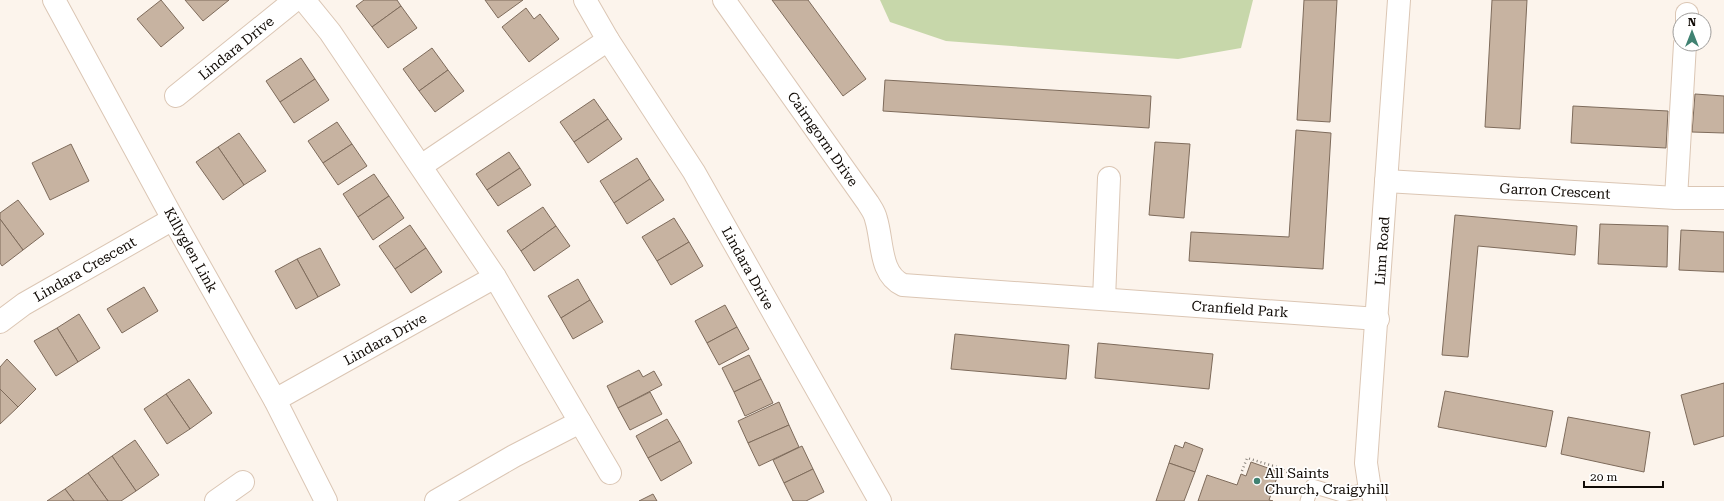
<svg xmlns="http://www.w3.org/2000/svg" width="1724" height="501" font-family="'Roboto Serif',serif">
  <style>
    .green { fill: #c7d7aa }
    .building { fill: #c7b3a1; stroke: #7e6b5b }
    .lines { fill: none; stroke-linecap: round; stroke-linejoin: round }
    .service-casing { stroke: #dbc6b4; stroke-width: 15 }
    .minor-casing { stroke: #dbc6b4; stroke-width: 24 }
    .tertiary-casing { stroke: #dbc6b4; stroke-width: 24 }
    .path { stroke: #878079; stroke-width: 2.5; stroke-dasharray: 1 3; stroke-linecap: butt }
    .service { stroke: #fff; stroke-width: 13 }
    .minor { stroke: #fff; stroke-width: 22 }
    .tertiary { stroke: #fff; stroke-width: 22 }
    .poi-dot { fill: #408272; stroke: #fff; stroke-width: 1.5 }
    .labels { text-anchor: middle; stroke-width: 3.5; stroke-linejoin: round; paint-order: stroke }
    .street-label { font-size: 14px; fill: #100a05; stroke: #fff }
    .poi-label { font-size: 14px; fill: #100a05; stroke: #fff; text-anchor: start }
  </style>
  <rect width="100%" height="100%" fill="#fcf4ec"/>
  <path class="green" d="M880 0H1253L1241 48 1178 59 946 41 890 22Z"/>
  <g class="building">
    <path d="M161 0 184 28 161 47 137 19Z"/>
    <path d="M185 0H229L203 21Z"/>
    <path d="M364 0H397L401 6 372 27 356 6Z"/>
    <path d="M485 0H523L498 18Z"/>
    <path d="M772 0H808L866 79 843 96Z"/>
    <path d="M1304 0H1337L1330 122 1297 120Z"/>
    <path d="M1492 0H1527L1520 129 1485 127Z"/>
    <path d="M401 6 417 28 388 48 372 27Z"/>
    <path d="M526 8 534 19 540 14 559 39 529 62 502 27Z"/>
    <path d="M432 48 448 70 419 91 403 69Z"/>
    <path d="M301 58 315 79 280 102 266 81Z"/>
    <path d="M448 70 464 91 435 112 419 91Z"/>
    <path d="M315 79 329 100 294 123 280 102Z"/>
    <path d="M885 80 1151 96 1149 128 883 111Z"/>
    <path d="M1695 94 1724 96V133L1692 132Z"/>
    <path d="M594 99 608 119 574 142 560 122Z"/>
    <path d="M1573 106 1668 111 1666 148 1571 143Z"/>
    <path d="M608 119 622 139 588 163 574 142Z"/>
    <path d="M337 122 352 144 323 163 308 141Z"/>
    <path d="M1296 130 1331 133 1323 269 1189 261 1191 232 1289 237Z"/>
    <path d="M239 133 266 171 244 185 218 147Z"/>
    <path d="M1155 142 1190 144 1184 218 1149 215Z"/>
    <path d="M71 144 89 181 50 200 32 163Z"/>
    <path d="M352 144 367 166 338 185 323 163Z"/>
    <path d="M218 147 244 185 223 200 196 162Z"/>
    <path d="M509 152 520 168 487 190 476 174Z"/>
    <path d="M637 158 650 179 614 203 600 181Z"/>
    <path d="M520 168 531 185 498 206 487 190Z"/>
    <path d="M374 174 389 196 358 217 343 194Z"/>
    <path d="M650 179 664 200 627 224 614 203Z"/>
    <path d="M389 196 404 218 373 240 358 217Z"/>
    <path d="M18 200 44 234 23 250 0 219V213Z"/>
    <path d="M543 207 556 226 521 251 507 231Z"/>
    <path d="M1455 215 1577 226 1575 255 1478 246 1468 357 1442 355Z"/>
    <path d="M674 218 689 242 657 261 642 237Z"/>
    <path d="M0 219 23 250 2 266 0 263Z"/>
    <path d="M1600 224 1668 226 1667 267 1598 264Z"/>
    <path d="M410 225 426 248 395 269 379 246Z"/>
    <path d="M556 226 570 246 534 271 521 251Z"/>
    <path d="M1681 230 1724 232V272L1679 270Z"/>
    <path d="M689 242 703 266 671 285 657 261Z"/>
    <path d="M320 248 340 285 318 297 297 259Z"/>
    <path d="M426 248 442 272 411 293 395 269Z"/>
    <path d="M297 259 318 297 296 309 275 271Z"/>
    <path d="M578 279 590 300 561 318 548 296Z"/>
    <path d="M144 287 158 311 122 333 107 309Z"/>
    <path d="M590 300 603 322 573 339 561 318Z"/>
    <path d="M725 305 737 327 707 343 695 321Z"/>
    <path d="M79 314 100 348 78 362 57 328Z"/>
    <path d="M737 327 749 349 719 365 707 343Z"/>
    <path d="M57 328 78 362 56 376 34 341Z"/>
    <path d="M955 334 1069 345 1066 379 951 369Z"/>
    <path d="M1098 343 1213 354 1209 389 1095 378Z"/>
    <path d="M749 355 761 379 734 392 722 368Z"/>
    <path d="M7 359 36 389 18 407 0 389V367Z"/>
    <path d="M639 370 643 377 654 371 662 385 618 408 607 386Z"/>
    <path d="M189 379 212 413 190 429 166 394Z"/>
    <path d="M761 379 773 403 745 416 734 392Z"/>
    <path d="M1724 383V436L1694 445 1681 395Z"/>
    <path d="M0 389 18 407 0 424Z"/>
    <path d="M1445 391 1553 411 1546 447 1438 427Z"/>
    <path d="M650 392 662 414 630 430 618 408Z"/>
    <path d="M166 394 190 429 167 444 144 409Z"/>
    <path d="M779 402 789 425 748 443 738 421Z"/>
    <path d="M1568 417 1650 432 1644 472 1561 454Z"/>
    <path d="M667 419 680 441 648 458 636 436Z"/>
    <path d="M789 425 799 447 759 466 748 443Z"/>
    <path d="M135 440 159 475 136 491 112 456Z"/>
    <path d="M680 441 692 463 661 481 648 458Z"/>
    <path d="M1185 442 1203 449 1195 472 1169 463 1175 445 1183 448Z"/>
    <path d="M802 446 813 469 784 483 773 460Z"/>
    <path d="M112 456 136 491 121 501H108L88 473Z"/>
    <path d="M1251 462 1279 472 1269 500 1273 501H1198L1207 475 1237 485 1241 474 1246 476Z"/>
    <path d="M1169 463 1195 472 1184 501H1156Z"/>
    <path d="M813 469 824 492 806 501H793L784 483Z"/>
    <path d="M88 473 108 501H74L65 489Z"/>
    <path d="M65 489 74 501H47Z"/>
    <path d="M653 494 657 501H639Z"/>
  </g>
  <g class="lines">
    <g class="service-casing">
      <path id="service" d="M1307 501 1312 486 1342 495 1371 489"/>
    </g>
    <g class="minor-casing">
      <g id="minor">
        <path d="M304 0 330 32 495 277 610 473"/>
        <path d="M585 0 608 40 694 172 880 501"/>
        <path d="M724 0 868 203C871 208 875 213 876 219 883 241 879 274 903 285L1378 319"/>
        <path d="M1687 20V14"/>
        <path d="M176 96 295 0"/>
        <path d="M421 166 608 40"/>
        <path d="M1386 181 1676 198H1724"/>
        <path d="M1676 198 1685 44"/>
        <path d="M1104 299 1109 178"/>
        <path d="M0 322 24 304 173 219"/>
        <path d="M275 400 495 277"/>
        <path d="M216 501 243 482"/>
        <path d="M436 501 514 456 580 422"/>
        <path d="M1375 501 1369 483 1366 463 1399 0"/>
      </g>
    </g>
    <g class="tertiary-casing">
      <path id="tertiary" d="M54 0 173 219 275 400 326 501"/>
    </g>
    <path class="path" d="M1242 471 1247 458 1280 468 1294 476"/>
    <use href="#service" class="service"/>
    <use href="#minor" class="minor"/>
    <use href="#tertiary" class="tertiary"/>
  </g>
  <circle class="poi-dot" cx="1257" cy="481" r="4"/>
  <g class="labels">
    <g class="street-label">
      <text transform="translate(236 48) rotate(-39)" y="5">Lindara Drive</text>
      <text transform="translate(823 139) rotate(55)" y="5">Cairngorm Drive</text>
      <text transform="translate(1555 191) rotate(3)" y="5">Garron Crescent</text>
      <text transform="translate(191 250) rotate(61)" y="5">Killyglen Link</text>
      <text transform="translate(1382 251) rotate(-86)" y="5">Linn Road</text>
      <text transform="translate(748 268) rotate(61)" y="5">Lindara Drive</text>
      <text transform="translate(85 269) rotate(-30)" y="5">Lindara Crescent</text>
      <text transform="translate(1240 309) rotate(4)" y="5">Cranfield Park</text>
      <text transform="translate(385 339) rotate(-29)" y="5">Lindara Drive</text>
    </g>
    <g class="poi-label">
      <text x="1265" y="478">All Saints<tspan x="1265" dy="16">Church, Craigyhill</tspan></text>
    </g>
  </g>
  <g transform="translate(1692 32)"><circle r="19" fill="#ffffff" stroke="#9f9d9b"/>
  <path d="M0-3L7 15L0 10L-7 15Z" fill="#408272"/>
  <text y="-6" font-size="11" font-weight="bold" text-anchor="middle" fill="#100a05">N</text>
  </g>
  <path d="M1584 481v6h79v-6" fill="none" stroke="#100a05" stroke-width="2"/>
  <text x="1590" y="481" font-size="12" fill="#100a05" stroke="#ffffff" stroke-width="3" paint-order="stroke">20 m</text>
</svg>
